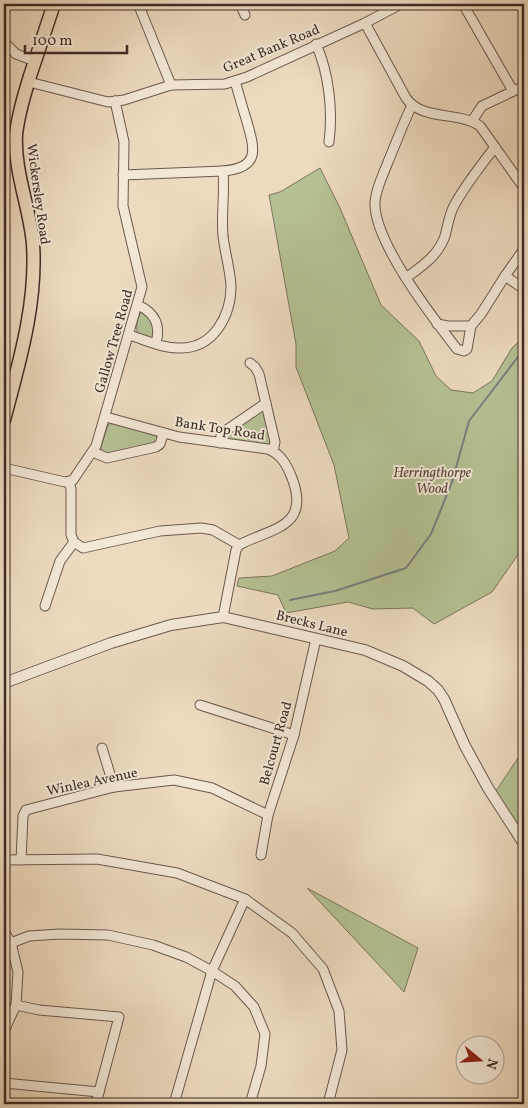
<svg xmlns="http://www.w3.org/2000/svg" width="528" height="1108" font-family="Vollkorn,serif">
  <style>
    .green { fill: #b5c195; stroke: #7a765d }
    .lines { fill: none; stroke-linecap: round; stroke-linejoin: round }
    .stream { stroke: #76817d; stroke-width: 2 }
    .minor-casing { stroke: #6a584c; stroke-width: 11 }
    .tertiary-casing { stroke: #6a584c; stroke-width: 12 }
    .primary-casing { stroke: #3f2c25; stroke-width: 15 }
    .minor { stroke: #f3e8d6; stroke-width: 9 }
    .tertiary { stroke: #f3e8d6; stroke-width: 10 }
    .primary { stroke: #eddbc0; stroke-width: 12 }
    .labels { text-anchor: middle; stroke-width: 4; stroke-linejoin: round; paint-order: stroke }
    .street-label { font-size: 14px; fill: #3f2c25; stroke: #f3e8d6 }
    .park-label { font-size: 14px; font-style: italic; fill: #574a3b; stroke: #f3e8d6 }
  </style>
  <rect width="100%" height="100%" fill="#eddbc0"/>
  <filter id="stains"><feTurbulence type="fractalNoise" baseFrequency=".004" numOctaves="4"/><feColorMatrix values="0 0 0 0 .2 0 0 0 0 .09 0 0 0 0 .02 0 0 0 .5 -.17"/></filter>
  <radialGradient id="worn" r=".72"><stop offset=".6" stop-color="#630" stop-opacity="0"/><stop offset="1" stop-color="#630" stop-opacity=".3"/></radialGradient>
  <g class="green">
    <path d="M320 168 340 208 381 305 419 341 436 376 451 390 473 393 492 381 512 348 524 337V546L492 592 434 624 413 608 373 609 348 602 286 613 278 595 237 586 239 578 272 576 335 551 349 538 334 465 296 367V344L269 195 280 192Z"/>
    <path d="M143 312 146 313 156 328 153 338C133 338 135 328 140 313Z"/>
    <path d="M259 410H265L271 442 268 446 225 439V437Z"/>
    <path d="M112 422 157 436 158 442 108 454 101 451V447L108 425Z"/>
    <path d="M524 749V838L520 833 496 791Z"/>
    <path d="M307 888 418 948 404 992Z"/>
  </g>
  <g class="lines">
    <path class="stream" d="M290 600 335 591 406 568 431 534 452 482 469 421 524 349"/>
    <g class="minor-casing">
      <g id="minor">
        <path d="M240 4 245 15"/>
        <path d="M463 4 513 91"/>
        <path d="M139 6 171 85"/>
        <path d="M365 23 406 98C422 121 458 111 480 126L524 188"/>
        <path d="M4 42 16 54 35 61"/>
        <path d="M316 44C329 73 333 111 329 142"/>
        <path d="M29 82 108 102 124 100 171 85 225 84 247 77 365 23 401 4"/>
        <path d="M412 105C403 124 396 143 388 162 383 175 376 188 375 202 373 241 433 318 457 349L464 351 467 349 471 326 481 314 505 276 524 249"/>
        <path d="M472 121 482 106 524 86"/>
        <path d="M4 137 16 136"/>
        <path d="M123 175 223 171"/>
        <path d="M505 276 524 289"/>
        <path d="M406 278C422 266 438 256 445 236 448 225 449 214 455 204 466 184 481 165 495 147"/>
        <path d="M138 305C155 313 161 325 156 343"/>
        <path d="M437 324 448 326H471"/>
        <path d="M129 335C146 340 164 349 181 348 214 348 231 315 231 286 230 269 225 253 223 236 221 214 225 193 223 171 260 168 255 150 247 122 243 109 239 95 235 81"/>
        <path d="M250 363 255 367 259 374 275 442 273 451"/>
        <path d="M106 417 179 437 268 449C281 454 287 465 292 478 311 528 271 528 239 545L236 550 223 617"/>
        <path d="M220 443 221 436 225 431 266 403"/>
        <path d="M93 452 107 458 156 447 160 444 163 434"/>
        <path d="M4 468 65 482 73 480 96 446 142 287 123 206 124 142 115 101"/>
        <path d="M69 482 71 489V535L74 542 83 548 160 531 201 528 213 530 239 545"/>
        <path d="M45 606 60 561 74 542"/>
        <path d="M200 705 294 735"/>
        <path d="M102 748 114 787"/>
        <path d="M261 855 268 815 294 735 316 639"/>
        <path d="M4 860 97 859 177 873 245 899 292 933 323 969 339 1011 342 1050 328 1104"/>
        <path d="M21 860 23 816 26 810 114 787 174 780 212 788 268 815"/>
        <path d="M4 931 11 943 18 972 16 1005 4 1031"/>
        <path d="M11 943 29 936 60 934 108 935 153 945 186 957 212 971 235 986 254 1007 265 1034 261 1066 250 1104"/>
        <path d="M4 1083 99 1092 119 1017 39 1010 16 1005"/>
        <path d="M96 1104 99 1092"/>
        <path d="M174 1104 212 971 245 899"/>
      </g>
    </g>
    <g class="tertiary-casing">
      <path id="tertiary" d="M4 683 111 643 171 625 223 617 365 650 403 666 428 681 438 690 444 699 465 746 488 788 524 844"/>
    </g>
    <g class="primary-casing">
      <path id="primary" d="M4 420C19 363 37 304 33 244 30 208 14 172 16 135 18 114 24 96 30 76 38 52 46 28 54 4"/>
    </g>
    <use href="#minor" class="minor"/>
    <use href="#tertiary" class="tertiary"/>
    <use href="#primary" class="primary"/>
  </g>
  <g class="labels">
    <g class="street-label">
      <text transform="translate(271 48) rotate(-23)" y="5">Great Bank Road</text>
      <text transform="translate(39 194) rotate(82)" y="5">Wickersley Road</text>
      <text transform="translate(113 341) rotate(-74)" y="5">Gallow Tree Road</text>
      <text transform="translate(220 428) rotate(9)" y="5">Bank Top Road</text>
      <text transform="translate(312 623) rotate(14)" y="5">Brecks Lane</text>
      <text transform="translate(275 743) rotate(-74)" y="5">Belcourt Road</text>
      <text transform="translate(92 781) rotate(-12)" y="5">Winlea Avenue</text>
    </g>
    <g class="park-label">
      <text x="432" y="477">Herringthorpe<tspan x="432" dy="16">Wood</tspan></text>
    </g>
  </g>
  <rect width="528" height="1108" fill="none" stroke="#eddbc0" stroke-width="20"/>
  <rect x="5" y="5" width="518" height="1098" fill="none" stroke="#3f2c25" stroke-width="2.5"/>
  <rect x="10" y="10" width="508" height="1088" fill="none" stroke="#3f2c25"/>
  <g transform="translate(480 1060) rotate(108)"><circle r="24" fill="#f3e8d6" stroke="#ab9d8f"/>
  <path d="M0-4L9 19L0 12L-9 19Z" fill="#8f2418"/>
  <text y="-8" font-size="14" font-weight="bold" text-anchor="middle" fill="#3f2c25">N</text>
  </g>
  <path d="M25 45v8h102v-8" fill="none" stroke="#3f2c25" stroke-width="2.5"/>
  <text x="32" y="45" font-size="15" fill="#3f2c25" stroke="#f3e8d6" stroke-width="4" paint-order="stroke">100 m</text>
  <rect width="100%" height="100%" filter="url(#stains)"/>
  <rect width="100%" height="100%" fill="url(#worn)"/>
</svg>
